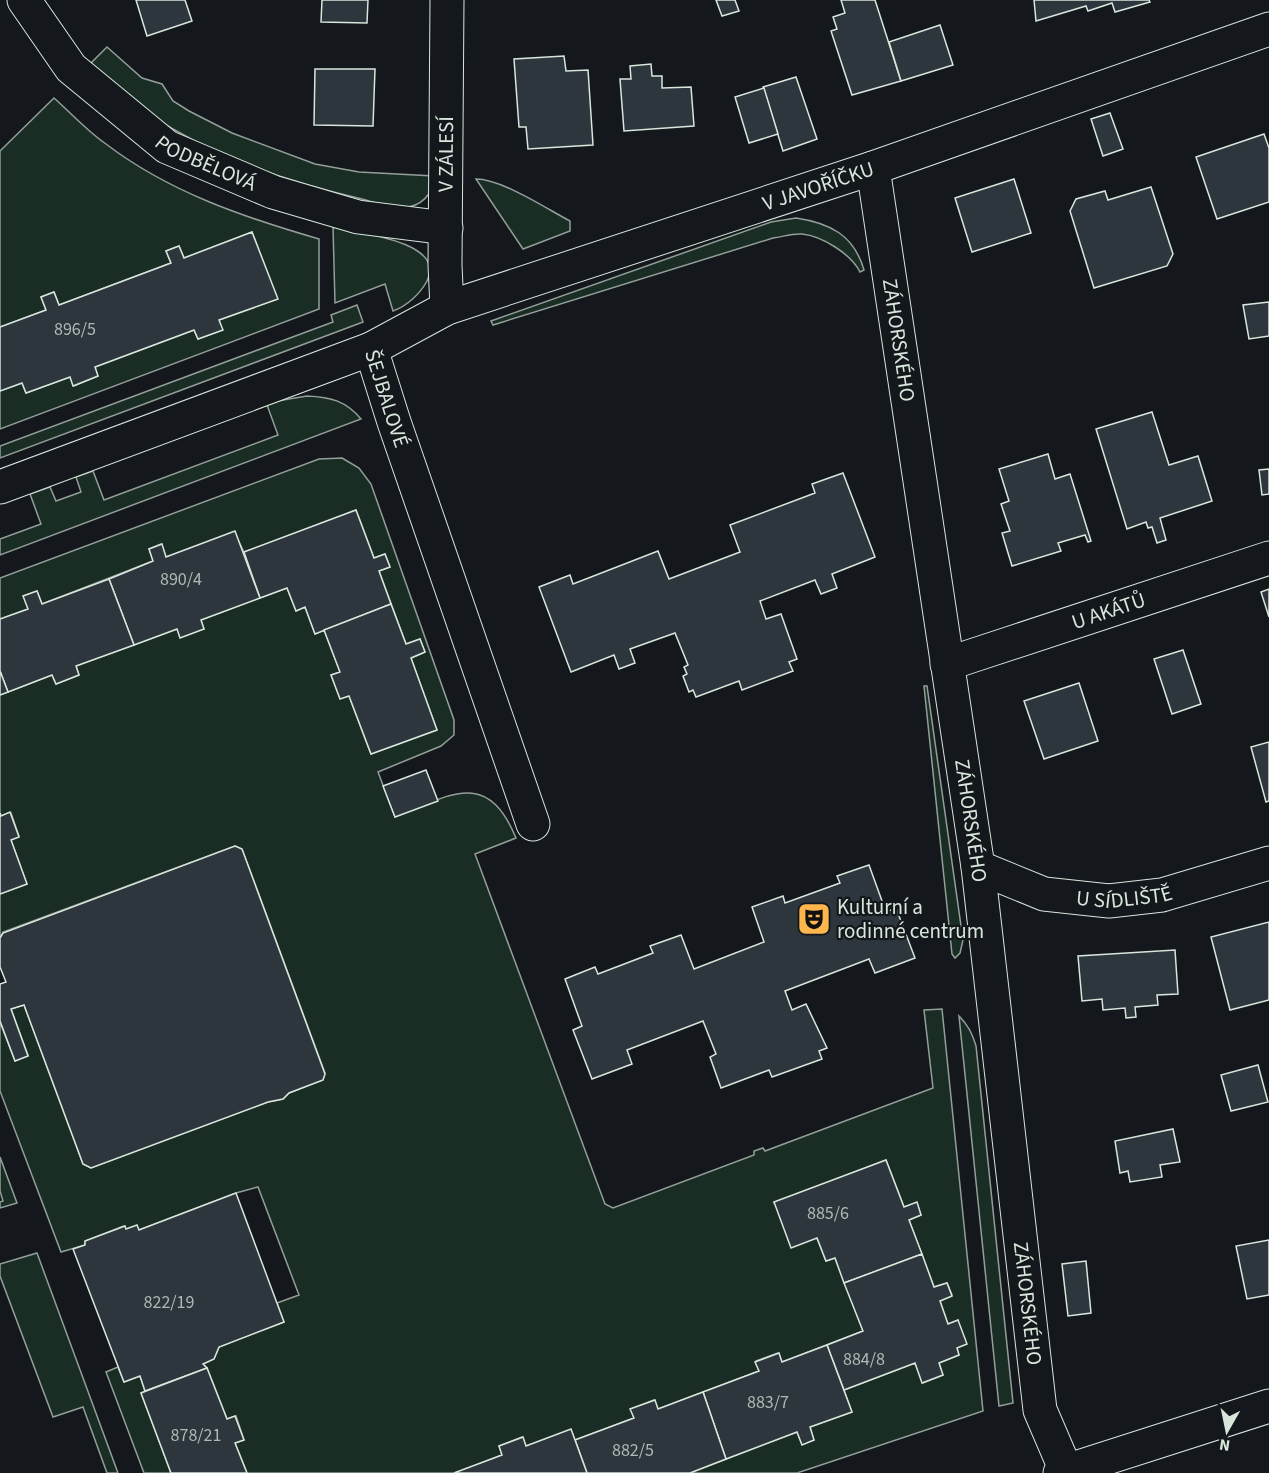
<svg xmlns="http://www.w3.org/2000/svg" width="1269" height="1473" font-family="'Source Sans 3',sans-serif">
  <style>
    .green { fill: #1a2d24; stroke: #939e99; stroke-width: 1.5 }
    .building { fill: #2c363c; stroke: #d8e6dc; stroke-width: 1.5 }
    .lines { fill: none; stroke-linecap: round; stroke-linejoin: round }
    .street-casing { stroke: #d8e6dc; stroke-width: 35 }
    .street { stroke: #14181c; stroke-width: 33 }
    .labels { text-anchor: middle; stroke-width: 4.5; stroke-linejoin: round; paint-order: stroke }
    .number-label { font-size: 18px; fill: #adbab4 }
    .street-label { font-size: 21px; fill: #d8e6dc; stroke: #14181c }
    .poi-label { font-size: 21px; fill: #d8e6dc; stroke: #14181c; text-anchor: start }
  </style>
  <rect width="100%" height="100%" fill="#14181c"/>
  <g class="green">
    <path d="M107 47 142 78 162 84 173 101 189 111 232 133 315 164 359 172 434 176C434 194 421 207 402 208 390 209 374 202 362 199 297 184 231 163 173 129 142 112 117 87 91 63Z"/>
    <path d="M54 98C71 113 87 131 106 144 169 192 243 217 319 239V309L0 429V391L22 383 26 393 70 377 74 386 98 376 95 367 194 330 198 339 222 330 219 320 277 299 252 232 184 258 179 246 166 251 171 263 59 305 54 292 41 297 46 310 0 327V151Z"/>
    <path d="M476 179C502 179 547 209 570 221V231L523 249Z"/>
    <path d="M796 218C830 223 854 235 864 270L860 272C851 254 822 236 802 234 793 233 782 237 773 238L493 325 491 321 771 222Z"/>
    <path d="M333 227C356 232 448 242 427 281 420 294 407 306 393 311L385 284 335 303Z"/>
    <path d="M357 305 363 322 0 458V446L333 322 331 315Z"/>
    <path d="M307 396C331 397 346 401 361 419L0 555V539L41 524 30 494 50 487 56 501 81 492 76 477 93 471 104 500 278 435 267 405 277 401Z"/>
    <path d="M342 458 359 468 371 484 454 720V735L441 746 378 772 395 817C450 795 487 768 516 838L475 854 605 1204 613 1208 754 1155V1151L763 1148 765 1151 933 1088 924 1010 942 1009 983 1411 797 1473H690L797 1432 802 1444 814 1440 810 1427 852 1412 844 1390 915 1363 923 1383 943 1375 939 1363 959 1355 957 1348 958 1320 948 1324 940 1301 952 1295 947 1283 934 1287 909 1220 921 1215 917 1203 904 1207 886 1160 774 1203 817 1238 826 1261 835 1258 863 1331 782 1362 778 1353 756 1361 759 1371 658 1409 654 1400 631 1409 634 1418 575 1440 571 1430 526 1446 522 1437 499 1446 502 1455 455 1473H247L235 1443 244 1440 236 1416 227 1419 207 1368 203 1364 214 1359 219 1347 284 1322 277 1303 299 1295 258 1187 236 1193 139 1230 126 1229 124 1226 85 1241V1245L61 1252 0 1091V1022L15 1061 28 1055 11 1009 24 1005 83 1164 91 1168 268 1102 283 1099 289 1093 323 1080 325 1073 242 849 235 846 3 932 0 938V894L27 884 11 840 19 836 11 813 1 816 0 813V695L52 675 56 684 79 675 76 666 177 629H204L201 620 287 588 296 611 305 607 315 634 324 630 340 672 331 675 340 698 349 696 371 754 437 730 411 658 425 652 420 639 406 644 379 571 390 567 385 554 374 558 356 510 244 552 234 532 166 557 161 544 149 549 153 561 42 604 37 591 24 596 28 609 0 619V578L319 459Z"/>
    <path d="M924 686H927L963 940 960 953 955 958 952 954Z"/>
    <path d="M959 1016C968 1025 972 1033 976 1046L1013 1403 999 1406Z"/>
    <path d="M0 1157 17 1203 0 1208V1202L3 1201 0 1191Z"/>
    <path d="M37 1253 118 1473H107L83 1407 53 1417 0 1276V1264Z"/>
    <path d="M118 1367 124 1382 140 1376 145 1391 141 1393 171 1473H144L106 1372Z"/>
  </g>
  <g class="building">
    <path d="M136 0H185L192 21 147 36Z"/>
    <path d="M322 0H368L367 23 321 22Z"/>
    <path d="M716 0H735L739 11 722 16Z"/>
    <path d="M841 0H875L901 81 852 95 831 31 837 29 833 17 845 13Z"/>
    <path d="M1034 0H1149L1150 2 1115 12 1112 3 1088 11 1086 6 1036 21Z"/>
    <path d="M940 25 953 65 901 81 889 42Z"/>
    <path d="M564 56 566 71 588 70 593 145 528 149 526 127H519L514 59Z"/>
    <path d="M651 64 652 76H662V88L691 87 694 126 624 131 620 79H631L630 66Z"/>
    <path d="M315 69H375L373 126 314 125Z"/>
    <path d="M796 77 817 139 783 151 763 87Z"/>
    <path d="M764 88 778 134 749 143 735 97Z"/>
    <path d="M1110 113 1123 149 1103 156 1091 119Z"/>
    <path d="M1264 134 1269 148V202L1217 219 1196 157Z"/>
    <path d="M1014 179 1031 233 972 252 955 198Z"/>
    <path d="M1151 187 1173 254 1167 266 1094 288 1070 211 1076 199 1105 191 1108 200Z"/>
    <path d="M252 232 278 299 219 320 223 330 198 339 194 330 95 367 98 376 73 386 70 377 26 393 22 383 0 391V327L46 310 41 297 54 292 59 305 171 263 166 251 179 246 184 258Z"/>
    <path d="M1269 302V336L1249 339 1243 305Z"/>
    <path d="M1152 412 1169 465 1198 456 1212 501 1160 518 1166 540 1157 543 1152 527 1148 528 1146 522 1127 529 1096 429Z"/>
    <path d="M1048 454 1055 479 1070 474 1091 541 1088 542 1085 535 1058 543 1061 551 1012 566 1002 533 1010 531 1001 504 1009 501 999 469Z"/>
    <path d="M1269 469V494L1262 495 1259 470Z"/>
    <path d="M843 473 875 557 832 574 837 588 821 594 815 580 760 601 766 619 781 614 797 659 789 662 793 671 742 690 739 681 696 697 693 690 689 692 683 676 687 674 684 667 688 665 675 633 630 649 635 663 619 669 614 655 571 672 539 587 570 575 573 584 658 551 669 579 740 552 730 525 815 493 812 484Z"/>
    <path d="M356 510 374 558 385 554 390 567 379 571 391 604 315 634 305 607 296 611 287 588 260 598 244 552Z"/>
    <path d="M235 531 260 598 201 620 204 629 180 638 177 629 134 645 109 579 153 561 149 549 162 544 166 557Z"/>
    <path d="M109 579 134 645 76 666 79 675 56 684 52 675 8 692 0 671V619L28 609 23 596 37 591 42 604Z"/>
    <path d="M1269 589V617L1261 592Z"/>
    <path d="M391 604 406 644 420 639 425 652 411 658 437 730 371 754 349 696 340 699 331 675 340 672 324 630Z"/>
    <path d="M1183 650 1201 704 1172 714 1154 659Z"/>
    <path d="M0 671 8 692 0 695Z"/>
    <path d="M1079 683 1098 741 1044 759 1024 701Z"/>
    <path d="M1269 742V801L1266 802 1251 747Z"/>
    <path d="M426 770 438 801 395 817 383 786Z"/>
    <path d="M10 812 19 837 11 840 27 884 0 894V813L1 816Z"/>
    <path d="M235 846 242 849 325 1074 323 1080 289 1093 283 1099 268 1102 91 1168 83 1164 24 1005 11 1009 28 1056 15 1061 0 1021V984L6 982 0 967V938L3 933Z"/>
    <path d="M869 865 886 912 896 908 915 958 875 973 869 959 785 991 792 1010 806 1004 827 1048 819 1051 822 1059 772 1077 769 1070 721 1088 710 1057 716 1054 703 1021 627 1050 632 1064 592 1079 573 1030 582 1026 565 979 595 967 598 974 653 953 650 946 681 935 694 969 764 942 752 907 783 896 785 903 840 883 837 876Z"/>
    <path d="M1269 922V1000L1230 1010 1211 937Z"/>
    <path d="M1175 950 1178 994 1157 995 1158 1005 1135 1007 1136 1017 1126 1018 1125 1008 1103 1010 1102 999 1082 1001 1078 956Z"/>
    <path d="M1258 1065 1268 1102 1231 1111 1221 1075Z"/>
    <path d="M1173 1129 1180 1162 1160 1165 1162 1177 1130 1182 1128 1171 1120 1173 1115 1141Z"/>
    <path d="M886 1160 904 1207 917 1202 921 1215 909 1220 922 1254 844 1283 835 1258 826 1261 817 1238 791 1248 774 1202Z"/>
    <path d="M236 1193 284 1322 219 1347 214 1359 203 1364 207 1368 145 1391 140 1376 124 1382 73 1249 85 1245V1241L125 1226 126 1229 137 1225 139 1230Z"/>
    <path d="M1269 1240V1295L1247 1299 1236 1246Z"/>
    <path d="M922 1254 934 1287 947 1283 952 1296 940 1301 948 1324 958 1320 967 1344 957 1348 959 1355 939 1363 943 1375 922 1383 915 1363 844 1390 827 1345 863 1331 844 1283Z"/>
    <path d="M1086 1261 1091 1313 1068 1316 1062 1264Z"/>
    <path d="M827 1345 852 1412 810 1427 814 1440 802 1445 797 1432 726 1459 703 1392 759 1371 755 1362 779 1353 782 1362Z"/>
    <path d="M207 1368 227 1419 235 1416 244 1440 235 1443 247 1473H171L141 1393Z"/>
    <path d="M703 1392 726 1459 690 1473H587L575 1440 634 1418 630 1409 655 1400 658 1409Z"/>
    <path d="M571 1429 587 1473H454L502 1455 499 1446 523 1437 526 1446Z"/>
  </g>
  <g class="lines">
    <g class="street-casing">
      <g id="street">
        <path id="s1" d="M24 0 71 68 167 147 273 192 358 217 446 228"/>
        <path id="s2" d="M873 168 978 867 1040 1410 1067 1473"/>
        <path id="s3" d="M447 308 445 265 447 0"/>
        <path id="s4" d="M371 349 394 422 533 824"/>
        <path id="s5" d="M0 487 371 349 447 308 873 168 1269 29"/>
        <path id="s6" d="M947 664 1269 558"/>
        <path id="s7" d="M978 867 1044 894 1109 901 1162 895 1269 863"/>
        <path d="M1060 1473 1269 1406"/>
      </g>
    </g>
    <use href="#street" class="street"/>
  </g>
  <defs>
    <g id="theatre-square" transform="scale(1.725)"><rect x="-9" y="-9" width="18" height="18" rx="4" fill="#ffb74d" stroke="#14181c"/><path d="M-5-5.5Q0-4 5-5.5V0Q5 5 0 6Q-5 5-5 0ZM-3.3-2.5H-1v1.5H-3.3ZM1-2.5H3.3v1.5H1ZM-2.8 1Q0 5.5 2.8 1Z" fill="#111"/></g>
  </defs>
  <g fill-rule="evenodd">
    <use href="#theatre-square" x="814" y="919"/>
  </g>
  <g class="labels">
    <g class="number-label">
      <text x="75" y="335">896/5</text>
      <text x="181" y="585">890/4</text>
      <text x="828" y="1219">885/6</text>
      <text x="169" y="1308">822/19</text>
      <text x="864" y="1365">884/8</text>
      <text x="768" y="1408">883/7</text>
      <text x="196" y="1441">878/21</text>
      <text x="633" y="1456">882/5</text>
    </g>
    <g class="street-label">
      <text dy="7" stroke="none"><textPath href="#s3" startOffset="154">V ZÁLESÍ</textPath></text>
      <text dy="7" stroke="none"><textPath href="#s1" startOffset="249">PODBĚLOVÁ</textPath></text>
      <text dy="7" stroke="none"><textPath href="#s5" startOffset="873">V JAVOŘÍČKU</textPath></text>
      <text dy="7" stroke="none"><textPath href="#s2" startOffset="174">ZÁHORSKÉHO</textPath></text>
      <text dy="7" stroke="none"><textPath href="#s4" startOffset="52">ŠEJBALOVÉ</textPath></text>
      <text dy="7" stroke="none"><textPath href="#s6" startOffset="170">U AKÁTŮ</textPath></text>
      <text dy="7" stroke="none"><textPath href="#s2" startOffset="660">ZÁHORSKÉHO</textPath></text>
      <text dy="7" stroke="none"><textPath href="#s7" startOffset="152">U SÍDLIŠTĚ</textPath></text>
      <text dy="7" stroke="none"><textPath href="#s2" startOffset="1146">ZÁHORSKÉHO</textPath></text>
    </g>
    <g class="poi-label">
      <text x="837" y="914">Kulturní a<tspan x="837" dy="24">rodinné centrum</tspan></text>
    </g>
  </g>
  <g transform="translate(1227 1431) rotate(189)" stroke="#14181c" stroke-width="4.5" paint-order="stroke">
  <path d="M0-4.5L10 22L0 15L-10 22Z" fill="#d8e6dc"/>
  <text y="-9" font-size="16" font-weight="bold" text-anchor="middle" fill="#d8e6dc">N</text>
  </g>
</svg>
